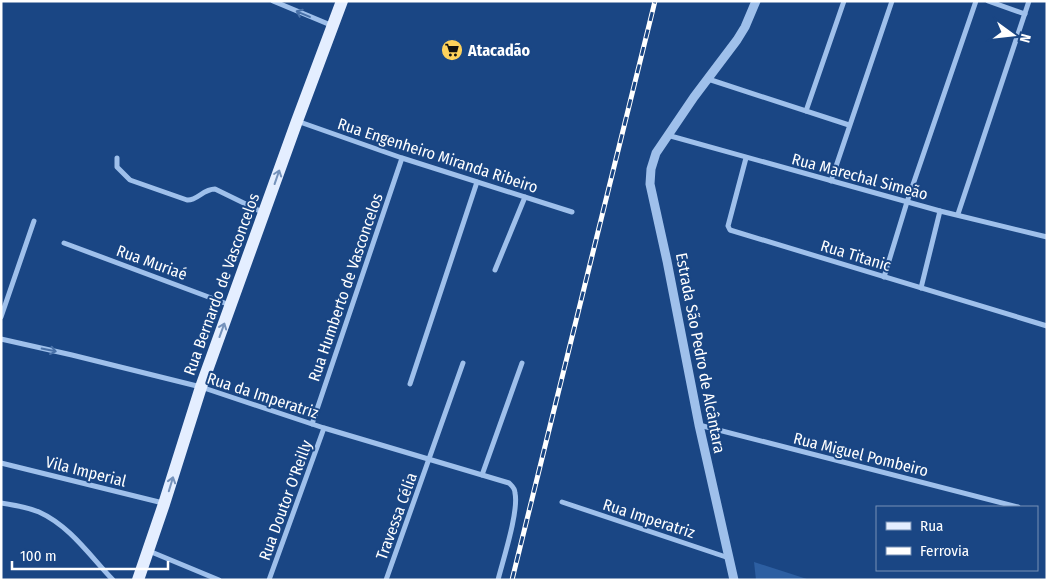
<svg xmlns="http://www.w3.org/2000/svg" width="1048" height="581" font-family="'Fira Sans Condensed',sans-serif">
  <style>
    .pitch { fill: #2d5fa2 }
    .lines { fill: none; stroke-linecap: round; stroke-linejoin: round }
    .minor { stroke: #9fc0eb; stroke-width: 5 }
    .tertiary { stroke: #9fc0eb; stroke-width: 9 }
    .primary { stroke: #e4eeff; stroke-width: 12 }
    .rail-casing { stroke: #fff; stroke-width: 5 }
    .rail { stroke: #1a4684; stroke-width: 3; stroke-dasharray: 9; stroke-linecap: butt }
    .oneway { stroke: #4971a8 }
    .oneway2 { stroke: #7592bb }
    .labels { text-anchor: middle; stroke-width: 4; stroke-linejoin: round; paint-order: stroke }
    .poi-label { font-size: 16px; font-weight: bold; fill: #fff; stroke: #1a4684; text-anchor: start }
    .street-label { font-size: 16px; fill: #fff; stroke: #1a4684 }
  </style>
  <rect width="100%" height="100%" fill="#1a4684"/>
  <path class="pitch" d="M754 562 810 580H756Z"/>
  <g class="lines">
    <g class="minor">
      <path d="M273 1 333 26"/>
      <path d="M988 1 1025 14"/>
      <path d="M708 79 849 125"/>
      <path d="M806 111 844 1"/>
      <path d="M297 121 402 158 572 212"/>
      <path d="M667 135 940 211 1047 237"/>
      <path d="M117 158V167L130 180 187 200C197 201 203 189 215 189L264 213"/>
      <path d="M746 158 728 226 730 230 1047 326"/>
      <path d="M831 181 892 1"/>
      <path d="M958 214 1029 1"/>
      <path d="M64 243 230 305"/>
      <path d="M495 270 525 197"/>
      <path d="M884 277 907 202 976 1"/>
      <path d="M921 288 940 211"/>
      <path d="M1 317 34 221"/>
      <path d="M1 339 72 355 201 387 324 428 509 483C512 486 515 488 515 493 519 511 503 560 498 580"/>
      <path d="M410 384 477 182"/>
      <path d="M312 424 402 158"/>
      <path d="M699 425 1018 507"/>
      <path d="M1 463 163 503"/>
      <path d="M482 475 522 363"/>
      <path d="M562 502 729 558"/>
      <path d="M1 503C14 505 27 507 39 512 70 526 90 556 113 580"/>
      <path d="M149 551 219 580"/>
      <path d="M269 580 324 428"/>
      <path d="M386 580 463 363"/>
    </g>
    <path class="tertiary" d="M734 580 699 425 667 261 650 184 651 169 656 153 694 97 737 40 745 27 756 1"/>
    <path class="primary" d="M138 580 164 504 201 387 297 121 342 1"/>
    <g class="rail-casing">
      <path id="rail" d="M512 580 655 1"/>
    </g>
    <use href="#rail" class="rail"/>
  </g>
  <defs><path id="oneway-shaft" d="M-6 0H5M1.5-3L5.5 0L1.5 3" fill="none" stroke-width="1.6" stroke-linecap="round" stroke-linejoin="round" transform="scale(1.25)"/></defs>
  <g class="oneway">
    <use href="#oneway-shaft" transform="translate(303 14) rotate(-157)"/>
    <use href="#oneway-shaft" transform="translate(49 350) rotate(12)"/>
  </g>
  <g class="oneway2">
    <use href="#oneway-shaft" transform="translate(277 177) rotate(-71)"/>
    <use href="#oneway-shaft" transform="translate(222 330) rotate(-70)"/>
    <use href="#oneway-shaft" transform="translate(171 484) rotate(-73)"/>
  </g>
  <defs>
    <g id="supermarket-disc" transform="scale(1.125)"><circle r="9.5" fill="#fed25b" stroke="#1a4684"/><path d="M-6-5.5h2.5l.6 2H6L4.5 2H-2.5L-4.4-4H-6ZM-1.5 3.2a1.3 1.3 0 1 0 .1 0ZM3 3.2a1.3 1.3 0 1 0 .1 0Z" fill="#111"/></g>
  </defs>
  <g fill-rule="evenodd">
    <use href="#supermarket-disc" x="452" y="50"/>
  </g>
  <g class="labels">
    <g class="poi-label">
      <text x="468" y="56">Atacadão</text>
    </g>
    <g class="street-label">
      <text transform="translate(438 155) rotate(18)" y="6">Rua Engenheiro Miranda Ribeiro</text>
      <text transform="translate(860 176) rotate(15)" y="6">Rua Marechal Simeão</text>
      <text transform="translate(856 255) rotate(17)" y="6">Rua Titanic</text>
      <text transform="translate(152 262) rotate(20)" y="6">Rua Muriaé</text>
      <text transform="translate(221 284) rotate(-70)" y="6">Rua Bernardo de Vasconcelos</text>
      <text transform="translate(345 287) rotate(-71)" y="6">Rua Humberto de Vasconcelos</text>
      <text transform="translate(701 353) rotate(79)" y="6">Estrada São Pedro de Alcântara</text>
      <text transform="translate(263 395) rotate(18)" y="6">Rua da Imperatriz</text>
      <text transform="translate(861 454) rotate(14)" y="6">Rua Miguel Pombeiro</text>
      <text transform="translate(86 471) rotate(14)" y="6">Vila Imperial</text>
      <text transform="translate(285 500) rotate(-70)" y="6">Rua Doutor O'Reilly</text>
      <text transform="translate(396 516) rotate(-70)" y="6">Travessa Célia</text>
      <text transform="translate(649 518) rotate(18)" y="6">Rua Imperatriz</text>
    </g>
  </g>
  <rect width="1048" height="581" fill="none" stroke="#ffffff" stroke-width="5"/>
  <rect x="876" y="506" width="162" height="65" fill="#1a4684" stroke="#7690b5"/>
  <rect x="886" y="522" width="25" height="8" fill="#e4eeff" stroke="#7690b5"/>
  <text x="920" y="531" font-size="15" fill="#ffffff">Rua</text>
  <rect x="886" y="547" width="25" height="8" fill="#ffffff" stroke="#7690b5"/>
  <text x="920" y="556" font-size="15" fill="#ffffff">Ferrovia</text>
  <g transform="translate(1013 35) rotate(105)" stroke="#1a4684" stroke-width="4" paint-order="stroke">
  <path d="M0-4L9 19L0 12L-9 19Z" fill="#ffffff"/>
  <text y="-8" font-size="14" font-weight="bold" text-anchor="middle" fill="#ffffff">N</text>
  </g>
  <path d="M12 561v8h156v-8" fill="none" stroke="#ffffff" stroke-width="2.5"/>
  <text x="20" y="561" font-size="15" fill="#ffffff" stroke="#1a4684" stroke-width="4" paint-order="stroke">100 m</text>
</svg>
